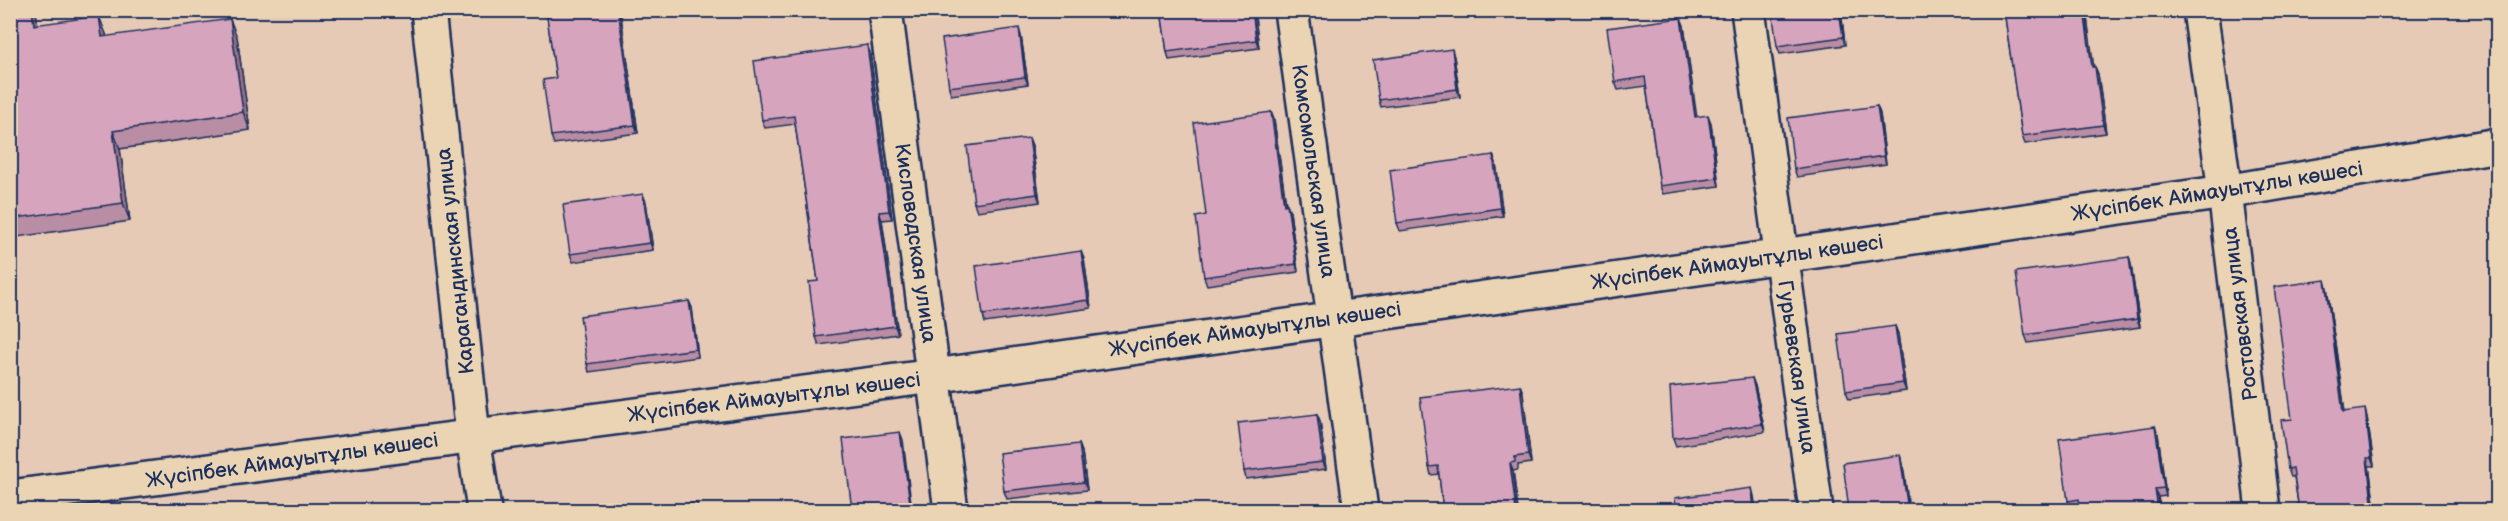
<svg xmlns="http://www.w3.org/2000/svg" width="2508" height="521" font-family="'Balsamiq Sans',sans-serif">
  <style>
    .lines { fill: none; stroke-linecap: round; stroke-linejoin: round }
    .street-casing { stroke: #1b2f5e; stroke-width: 38 }
    .secondary-casing { stroke: #1b2f5e; stroke-width: 38 }
    .street { stroke: #ead4b3; stroke-width: 33 }
    .secondary { stroke: #ead4b3; stroke-width: 33 }
    .wall { fill: #b98da3; stroke: #1b2f5e; stroke-width: 1.5 }
    .shaded-wall { fill: #967385; stroke: #1b2f5e; stroke-width: 1.5 }
    .building { fill: #d7a4be; stroke: #1b2f5e; stroke-width: 1.5 }
    .labels { text-anchor: middle; stroke-width: 6; stroke-linejoin: round; paint-order: stroke }
    .street-label { font-size: 21px; fill: #1b2f5e; stroke: #ead4b3 }
  </style>
  <rect width="100%" height="100%" fill="#e6cab5"/>
  <filter id="ink" filterUnits="userSpaceOnUse"><feTurbulence type="fractalNoise" baseFrequency=".0167" numOctaves="2"/><feDisplacementMap in="SourceGraphic" scale="12" xChannelSelector="R" yChannelSelector="G"/><feConvolveMatrix kernelMatrix="1 2 1 2 8 2 1 2 1" color-interpolation-filters="sRGB"/></filter>
  <g filter="url(#ink)">
    <g class="lines">
      <g class="street-casing">
        <g id="street">
          <path d="M428 10 473 436 484 510"/>
          <path d="M885 10 951 510"/>
          <path d="M1291 10 1361 510"/>
          <path d="M1748 10 1816 510"/>
          <path d="M2200 10 2225 192 2263 510"/>
        </g>
      </g>
      <g class="secondary-casing">
        <path id="secondary" d="M10 497 934 376 1782 256 2225 192 2498 145"/>
      </g>
      <use href="#street" class="street"/>
      <use href="#secondary" class="secondary"/>
    </g>
    <g class="wall">
      <path d="M10 10 38 25 106 34V37H237L250 130 120 149 130 221 10 238Z"/>
      <path d="M546 10H620L638 133 554 144 551 136 556 78Z"/>
      <path d="M1161 10H1254L1259 48 1169 60 1167 52Z"/>
      <path d="M1841 10 1845 45 1780 54 1777 46Z"/>
      <path d="M2004 10H2086L2093 67H2095L2098 74 2106 133 2025 144 2022 136Z"/>
      <path d="M1681 18 1684 26 1696 117 1711 123 1719 186 1663 194 1660 186 1646 86 1618 90 1615 82Z"/>
      <path d="M1021 36 1028 84 951 95 949 87Z"/>
      <path d="M867 45 870 53 892 219 882 220 898 334 819 345 816 337 818 281 795 124 765 128 762 120Z"/>
      <path d="M1454 57 1460 97 1381 107 1379 100Z"/>
      <path d="M1877 106 1880 114 1886 164 1797 177 1794 169Z"/>
      <path d="M1271 112 1274 120 1286 204H1287L1290 212 1298 272 1207 285 1204 277 1206 215Z"/>
      <path d="M1029 138 1032 146 1040 202 977 211 974 203Z"/>
      <path d="M1493 155 1496 163 1503 216 1400 231 1397 223Z"/>
      <path d="M646 202 653 250 573 262 570 254Z"/>
      <path d="M2129 257 2131 265 2140 327 2028 343 2025 335Z"/>
      <path d="M1084 259 1091 308 985 323 983 315Z"/>
      <path d="M2327 288 2345 412 2367 417 2374 466H2369L2375 510H2299L2294 477H2291L2288 469 2292 419Z"/>
      <path d="M689 301 692 308 698 357 589 372 587 364Z"/>
      <path d="M1895 326 1898 334 1906 391 1849 399 1846 391Z"/>
      <path d="M1752 378 1755 386 1765 432 1676 446 1673 438Z"/>
      <path d="M1520 385 1523 393 1531 463 1518 465V470L1513 471 1518 510H1443L1439 474 1431 475 1429 467Z"/>
      <path d="M1317 414 1320 421 1326 469 1246 479 1244 471Z"/>
      <path d="M2155 426 2158 434 2166 496 2158 497 2160 510H2081L2080 507 2071 509 2068 501Z"/>
      <path d="M1079 444 1082 452 1087 490 1007 499 1004 491Z"/>
    </g>
    <g class="shaded-wall">
      <path d="M32 10H36L40 43 34 25Z"/>
      <path d="M618 10H620L638 133 635 125Z"/>
      <path d="M1252 10H1254L1259 48 1256 40Z"/>
      <path d="M1839 10H1841L1845 45 1843 37Z"/>
      <path d="M2084 10H2086L2095 75 2092 67Z"/>
      <path d="M99 16 106 34 109 55 102 37Z"/>
      <path d="M1681 18 1684 26 1698 125 1695 117Z"/>
      <path d="M230 19 237 37 250 130 243 112Z"/>
      <path d="M1019 28 1021 36 1028 84 1025 77Z"/>
      <path d="M867 45 870 53 892 219 889 211Z"/>
      <path d="M1452 49 1454 57 1460 97 1457 89Z"/>
      <path d="M2095 67 2098 74 2106 133 2103 125Z"/>
      <path d="M1877 106 1880 114 1886 164 1884 156Z"/>
      <path d="M1271 112 1274 120 1287 213 1284 205Z"/>
      <path d="M1708 115 1711 123 1719 186 1717 178Z"/>
      <path d="M113 131 120 149 130 221 123 203Z"/>
      <path d="M1029 138 1032 146 1040 202 1037 194Z"/>
      <path d="M1493 155 1496 163 1503 216 1500 208Z"/>
      <path d="M643 194 646 202 653 250 650 243Z"/>
      <path d="M1287 204 1290 212 1298 272 1296 264Z"/>
      <path d="M879 212 882 220 898 334 895 326Z"/>
      <path d="M1081 251 1084 259 1091 308 1088 300Z"/>
      <path d="M2129 257 2131 265 2140 327 2137 319Z"/>
      <path d="M2325 280 2327 288 2346 420 2343 412Z"/>
      <path d="M689 301 692 308 698 357 696 349Z"/>
      <path d="M1895 326 1898 334 1906 391 1903 383Z"/>
      <path d="M1752 378 1755 386 1765 432 1762 424Z"/>
      <path d="M1520 385 1523 393 1531 463 1528 455Z"/>
      <path d="M2365 409 2367 417 2374 466 2371 458Z"/>
      <path d="M1317 414 1320 421 1326 469 1323 462Z"/>
      <path d="M2155 426 2158 434 2166 496 2164 488Z"/>
      <path d="M900 432 903 440 912 510H911Z"/>
      <path d="M1079 444 1082 452 1087 490 1084 482Z"/>
      <path d="M1900 455 1903 463 1909 510H1908Z"/>
      <path d="M2367 458 2369 466 2375 510H2373Z"/>
      <path d="M1510 463 1513 471 1518 510H1516Z"/>
      <path d="M1752 488 1754 496 1756 510H1754Z"/>
      <path d="M2155 489 2158 497 2160 510H2158Z"/>
    </g>
    <g class="building">
      <path d="M10 10H32L34 25 99 16 102 37 230 19 243 112 113 131 123 203 10 219Z"/>
      <path d="M546 10H618L635 125 551 136 543 80 556 78Z"/>
      <path d="M1161 10H1252L1256 40 1167 52Z"/>
      <path d="M1772 10H1839L1843 37 1777 46Z"/>
      <path d="M2004 10H2084L2092 67H2095L2103 125 2022 136Z"/>
      <path d="M1681 18 1695 117 1708 115 1717 178 1660 186 1645 77 1615 82 1607 28Z"/>
      <path d="M1019 28 1025 77 949 87 942 39Z"/>
      <path d="M867 45 889 211 879 212 895 326 816 337 809 282 818 281 794 116 762 120 754 61Z"/>
      <path d="M1452 49 1457 89 1379 100 1373 60Z"/>
      <path d="M1877 106 1884 156 1794 169 1788 118Z"/>
      <path d="M1271 112 1284 205 1287 204 1296 264 1204 277 1196 217 1206 215 1194 123Z"/>
      <path d="M1029 138 1037 194 974 203 967 146Z"/>
      <path d="M1493 155 1500 208 1397 223 1390 170Z"/>
      <path d="M643 194 650 243 570 254 563 205Z"/>
      <path d="M1081 251 1088 300 983 315 976 266Z"/>
      <path d="M2129 257 2137 319 2025 335 2016 272Z"/>
      <path d="M2325 280 2343 412 2365 409 2371 458H2367L2373 510H2299L2293 468 2288 469 2281 420 2292 419 2274 287Z"/>
      <path d="M689 301 696 349 587 364 580 316Z"/>
      <path d="M1895 326 1903 383 1846 391 1838 334Z"/>
      <path d="M1752 378 1762 424 1673 438 1670 387Z"/>
      <path d="M1520 385 1528 455 1515 457V462L1510 463 1516 510H1443L1438 466 1429 467 1420 397Z"/>
      <path d="M1317 414 1323 462 1244 471 1238 423Z"/>
      <path d="M2155 426 2164 488 2155 489 2158 510H2081L2079 499 2068 501 2059 439Z"/>
      <path d="M900 432 911 510H852L843 439Z"/>
      <path d="M1079 444 1084 482 1004 491 999 453Z"/>
      <path d="M1900 455 1908 510H1849L1843 463Z"/>
      <path d="M1752 488 1754 510H1677L1675 498Z"/>
      <path d="M697 503 698 510H634Z"/>
    </g>
  </g>
  <g class="labels">
    <g class="street-label">
      <text transform="translate(1314 171) rotate(82)" y="7">Комсомольская улица</text>
      <text transform="translate(2217 191) rotate(-9)" y="7">Жүсіпбек Аймауытұлы көшесі</text>
      <text transform="translate(916 243) rotate(82)" y="7">Кисловодская улица</text>
      <text transform="translate(455 261) rotate(-96)" y="7">Карагандинская улица</text>
      <text transform="translate(1737 262) rotate(-8)" y="7">Жүсіпбек Аймауытұлы көшесі</text>
      <text transform="translate(2240 314) rotate(-97)" y="7">Ростовская улица</text>
      <text transform="translate(1255 329) rotate(-8)" y="7">Жүсіпбек Аймауытұлы көшесі</text>
      <text transform="translate(1797 367) rotate(82)" y="7">Гурьевская улица</text>
      <text transform="translate(774 397) rotate(-7)" y="7">Жүсіпбек Аймауытұлы көшесі</text>
      <text transform="translate(292 460) rotate(-8)" y="7">Жүсіпбек Аймауытұлы көшесі</text>
    </g>
  </g>
  <rect width="2508" height="521" fill="none" stroke="#ead4b3" stroke-width="36"/>
  <rect x="18" y="18" width="2472" height="485" fill="none" stroke="#1b2f5e" stroke-width="2" filter="url(#ink)"/>
</svg>
